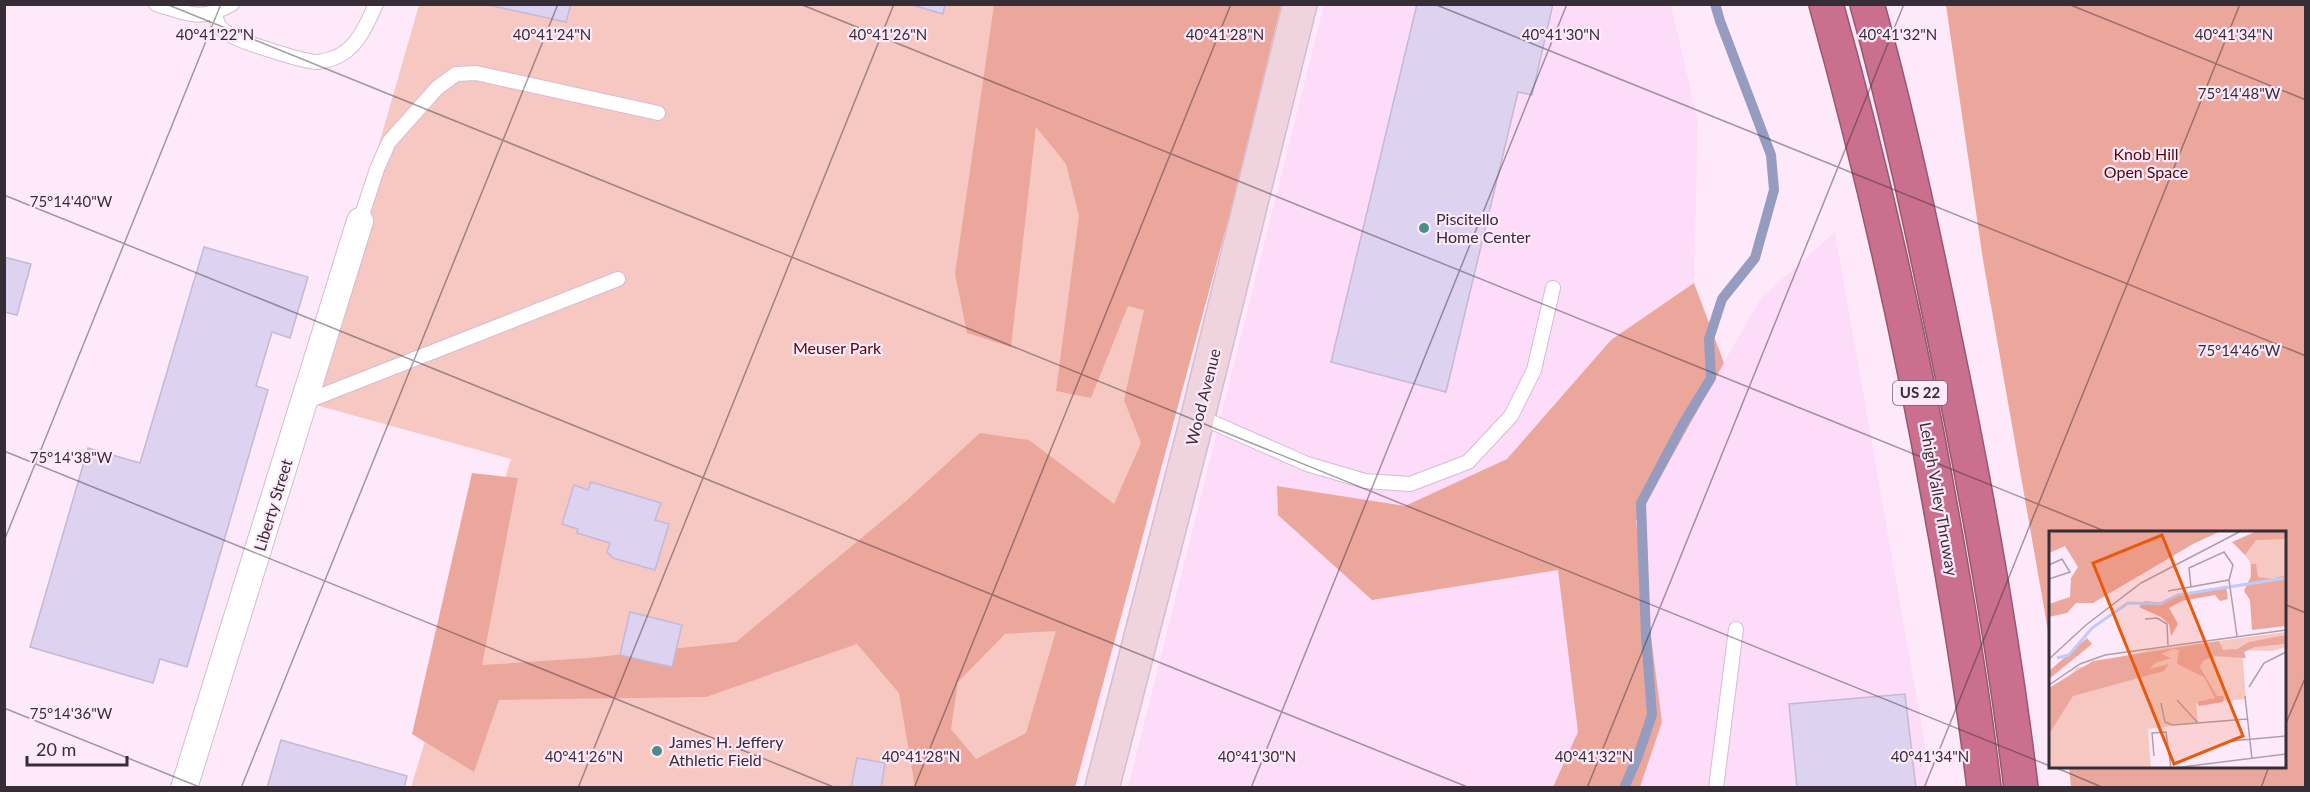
<svg xmlns="http://www.w3.org/2000/svg" width="2310" height="792" font-family="Lato,sans-serif">
  <style>
    .built { fill: #fcdcf8 }
    .green { fill: #f6c8c1 }
    .forest { fill: #eca79d; fill-rule: evenodd }
    .lines { fill: none; stroke-linecap: round; stroke-linejoin: round }
    .stream { stroke: #969cbf; stroke-width: 10 }
    .building { fill: #ddd3f0; stroke: #c3b9d5; stroke-width: 1.5 }
    .service-casing { stroke: #d5bcd1; stroke-width: 16 }
    .minor-casing { stroke: #d5bcd1; stroke-width: 28 }
    .secondary-casing { stroke: #d5bcd1; stroke-width: 36 }
    .motorway-casing { stroke: #97586f; stroke-width: 36 }
    .service { stroke: #fff; stroke-width: 14 }
    .minor { stroke: #fff; stroke-width: 26 }
    .secondary { stroke: #efd4dd; stroke-width: 33 }
    .motorway { stroke: #cb6f8e; stroke-width: 33 }
    .ticks { fill: none; stroke: #372d36; stroke-width: 1.5; stroke-opacity: 0.45 }
    .poi-dot { fill: #488e86; stroke: #fee9fb; stroke-width: 2 }
    .labels { text-anchor: middle; stroke-width: 4.5; stroke-linejoin: round; paint-order: stroke }
    .shield { fill: #fee9fb; stroke: #736571; stroke-width: 1.5 }
    .shield-label { font-size: 15px; font-weight: bold; fill: #372d36 }
    .park-label { font-size: 16px; fill: #560403; stroke: #fee9fb }
    .poi-label { font-size: 16px; fill: #372d36; stroke: #fee9fb; text-anchor: start }
    .street-label { font-size: 16px; fill: #372d36; stroke: #fee9fb }
    .inset-river { fill: none; stroke: #becbfa; stroke-width: 3 }
    .inset-road { fill: none; stroke: #ae9eac; stroke-width: 1.5 }
    .view { fill: #e8590c; fill-opacity: 0.15; stroke: #e8590c; stroke-width: 3 }
    .inset-edge { fill: none; stroke: #372d36; stroke-width: 3 }
    .ticks-label { font-size: 15px; text-anchor: middle; fill: #372d36; stroke: #fee9fb; stroke-width: 4.5; stroke-linejoin: round; paint-order: stroke }
  </style>
  <rect width="100%" height="100%" fill="#fee9fb"/>
  <path class="built" d="M1324 5H1671L1698 122 1694 283 1724 362 1762 297 1835 232 1925 745 1928 787 1128 788Z"/>
  <path class="green" d="M419 5H1281L1230 213 1075 787H411L511 459 305 402Z"/>
  <g class="forest">
    <path d="M994 5H1281L1230 213 1075 787H915L899 693 857 644 706 697 499 700 474 772 412 734 472 473 518 478 482 665 588 658 736 642 906 501 980 433 1029 440 1114 504 1141 443 1124 400 1144 310 1128 306 1091 398 1056 391 1079 216 1066 164 1036 127 1011 347 967 333 955 274ZM1056 631 1026 733 976 759 951 729 958 682 1005 634Z"/>
    <path d="M1946 5H2305V787H2071L2069 767 2284 766V532H2050V642L1983 260Z"/>
    <path d="M1694 283 1724 363 1636 521 1662 722 1640 787H1553L1578 732 1558 570 1372 600 1278 515 1277 486 1405 506 1507 459 1611 340Z"/>
  </g>
  <g class="lines">
    <path class="stream" d="M1624 788 1638 756 1652 715 1646 637 1641 503 1684 422 1711 378 1709 339 1722 299 1755 258 1774 190 1771 155 1720 21 1715 4"/>
  </g>
  <g class="building">
    <path d="M484 4H571L566 22Z"/>
    <path d="M909 4H945L943 14Z"/>
    <path d="M1417 4H1553L1532 95 1518 92 1446 392 1331 362Z"/>
    <path d="M204 247 308 277 290 338 272 332 256 386 268 390 187 667 160 659 153 683 30 647 88 448 140 463Z"/>
    <path d="M4 257 31 264 17 315 4 312Z"/>
    <path d="M591 482 661 503 655 520 669 524 655 570 613 558 607 552 610 543 577 533 578 529 562 524 574 485 588 490Z"/>
    <path d="M630 612 682 625 672 667 620 655Z"/>
    <path d="M1905 694 1916 788H1797L1789 704Z"/>
    <path d="M281 740 407 776 404 788H267Z"/>
    <path d="M857 758 885 763 881 788H851Z"/>
  </g>
  <g class="lines">
    <g class="service-casing">
      <g id="service">
        <path d="M156 4C189 14 200 22 232 4"/>
        <path d="M215 14C217 23 219 28 227 33 237 41 302 61 316 62 321 62 328 60 334 58 357 49 366 26 376 4"/>
        <path d="M360 221 377 169 389 142 437 88 456 74 476 73 658 113"/>
        <path d="M305 402 618 279"/>
        <path d="M1198 416 1307 464 1365 481 1410 484 1468 462 1511 416 1534 370 1553 288"/>
        <path d="M1716 788 1736 629"/>
      </g>
    </g>
    <g class="minor-casing">
      <path id="minor" d="M184 788 360 221"/>
    </g>
    <g class="secondary-casing">
      <path id="secondary" d="M1102 788 1198 416 1300 4"/>
    </g>
    <g class="motorway-casing">
      <g id="motorway">
        <path d="M1826 4C1872 169 1910 336 1940 505 1957 598 1973 693 1984 788"/>
        <path d="M1867 4C1898 115 1922 228 1945 340 1976 488 2003 637 2021 788"/>
      </g>
    </g>
    <use href="#service" class="service"/>
    <use href="#minor" class="minor"/>
    <use href="#secondary" class="secondary"/>
    <use href="#motorway" class="motorway"/>
  </g>
  <path class="ticks" d="M166 4 2050 766M800 4 2107 532M1434 4 2306 356M2068 4 2306 100M4 195 1470 788M4 451 836 788M4 541 221 4M2284 604 2306 613M4 708 202 788M2284 728 2306 676M2052 766 2104 788M241 788 558 4M578 788 894 4M914 788 1231 4M1251 788 1567 4M1587 788 1904 4M1924 788 2240 4M2261 788 2269 766"/>
  <g class="poi-dot">
    <circle cx="1424" cy="228" r="6"/>
    <circle cx="657" cy="751" r="6"/>
  </g>
  <g class="labels">
    <rect class="shield" x="1893" y="381" width="54" height="24" rx="4.5"/>
    <g class="shield-label">
      <text x="1920" y="398">US 22</text>
    </g>
    <g class="park-label">
      <text x="2146" y="160">Knob Hill<tspan x="2146" dy="18">Open Space</tspan></text>
      <text x="837" y="354">Meuser Park</text>
    </g>
    <g class="poi-label">
      <text x="1436" y="225">Piscitello<tspan x="1436" dy="18">Home Center</tspan></text>
      <text x="669" y="748">James H. Jeffery<tspan x="669" dy="18">Athletic Field</tspan></text>
    </g>
    <g class="street-label">
      <text transform="translate(1203 397) rotate(-76)" y="6">Wood Avenue</text>
      <text transform="translate(1939 499) rotate(80)" y="6">Lehigh Valley Thruway</text>
      <text transform="translate(273 505) rotate(-73)" y="6">Liberty Street</text>
    </g>
  </g>
  <g transform="translate(2049 531)">
    <rect width="237" height="237" fill="#fee9fb"/>
    <path d="M237 0V93L205 97 201 31 196 24 199 6ZM237 101V104L217 109 218 115 237 113V116L223 120 193 119 197 168 147 172 149 192 99 198 102 237H0V166L28 137 100 119Z" fill="#f6c8c1"/>
    <path d="M0 0H172L144 13 44 72H27L18 82 0 86V73L21 66 22 47 29 36 16 15 0 22ZM208 0H237V8L207 9 196 24 183 11ZM202 33H207L209 46 223 48 237 44V95L203 99 201 69 195 60 202 45ZM177 55 179 68 171 70 166 64 133 70 120 77 129 93 122 105 120 93 112 86 90 76 96 70 113 72 129 63ZM237 104V113L206 116 195 121 197 127 163 125 154 130 151 136 168 165H175L174 171 150 175 148 171 166 167 155 146 128 133 130 119 124 118 112 123 122 127 106 132 100 138 120 133 115 140 24 165 0 203V157L44 130 170 110 174 119 188 118 200 111ZM38 107 43 113 0 148V140Z" fill="#eca79d"/>
    <path class="inset-river" d="M8 127 20 124 43 97 79 72 111 73 129 64 237 47"/>
    <path class="inset-road" d="M0 34 13 28 21 41 0 48M142 56 140 37 175 21 184 34 180 49M119 60 180 49 188 105M96 88 108 87 118 93 119 114M0 128 37 94 92 52 192 0M0 154 31 133 56 124 237 99M200 156 215 132 237 121M196 165 203 228M128 169 149 192M112 172 116 191 124 194 198 188M182 210 237 205M105 225 103 202 117 201 122 237M125 237 237 223"/>
    <path class="view" d="M113 4 194 205 125 233 44 32Z"/>
    <rect width="237" height="237" class="inset-edge"/>
  </g>
  <g class="ticks-label">
    <text x="215" y="40">40°41'22"N</text>
    <text x="552" y="40">40°41'24"N</text>
    <text x="888" y="40">40°41'26"N</text>
    <text x="1225" y="40">40°41'28"N</text>
    <text x="1561" y="40">40°41'30"N</text>
    <text x="1898" y="40">40°41'32"N</text>
    <text x="2234" y="40">40°41'34"N</text>
    <text x="2239" y="99">75°14'48"W</text>
    <text x="71" y="207">75°14'40"W</text>
    <text x="2239" y="356">75°14'46"W</text>
    <text x="71" y="463">75°14'38"W</text>
    <text x="71" y="719">75°14'36"W</text>
    <text x="584" y="762">40°41'26"N</text>
    <text x="921" y="762">40°41'28"N</text>
    <text x="1257" y="762">40°41'30"N</text>
    <text x="1594" y="762">40°41'32"N</text>
    <text x="1930" y="762">40°41'34"N</text>
  </g>
  <rect width="2310" height="792" fill="none" stroke="#372d36" stroke-width="12"/>
  <path d="M27 756v9h100v-9" fill="none" stroke="#372d36" stroke-width="3"/>
  <text x="36" y="756" font-size="18" fill="#372d36" stroke="#fee9fb" stroke-width="4.5" paint-order="stroke">20 m</text>
</svg>
